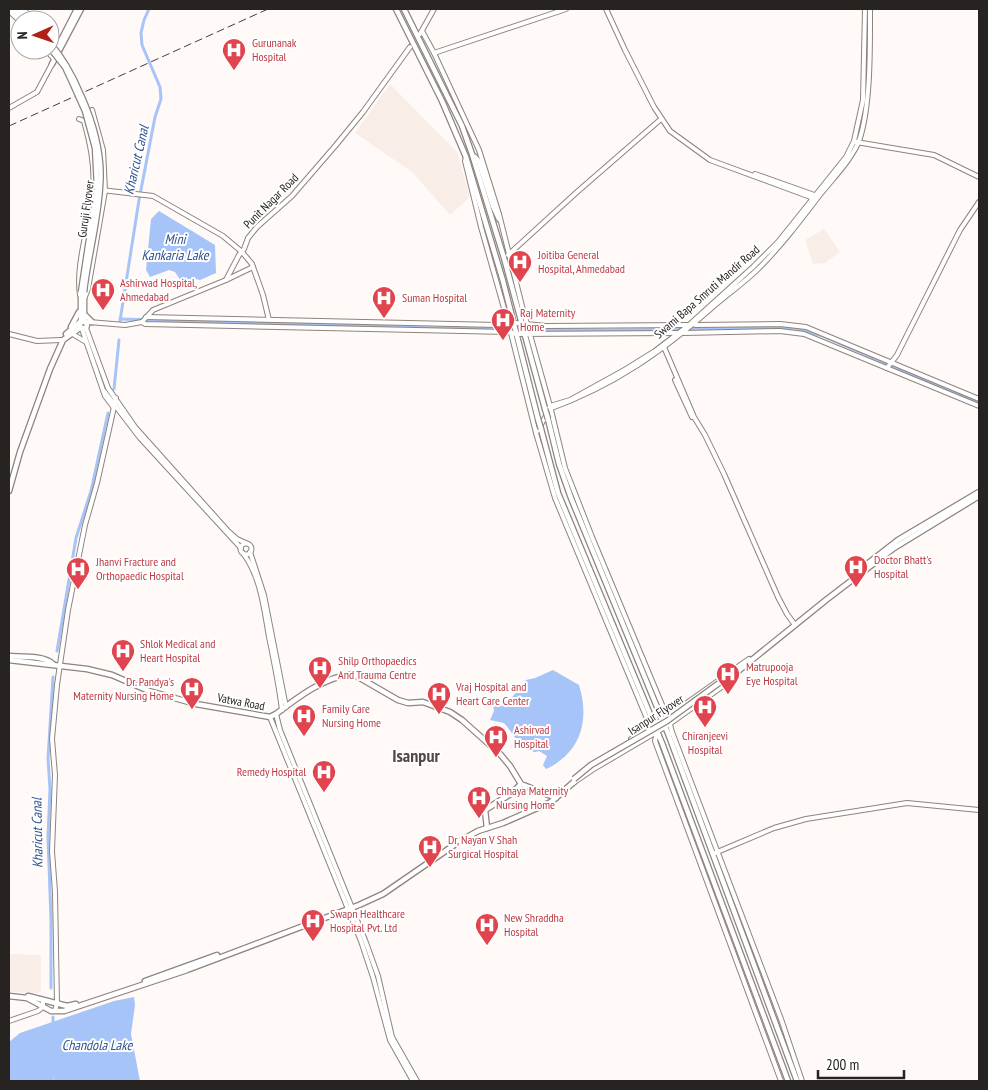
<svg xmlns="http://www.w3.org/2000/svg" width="988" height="1090" font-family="'PT Sans Narrow',sans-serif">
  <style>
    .built { fill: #f9ede7 }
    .water { fill: #a6c4f7 }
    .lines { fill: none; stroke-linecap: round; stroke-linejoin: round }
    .canal { stroke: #a6c4f7; stroke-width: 3 }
    .minor-casing { stroke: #8e837e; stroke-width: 6 }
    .major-casing { stroke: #8e837e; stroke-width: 7 }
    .minor { stroke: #fff; stroke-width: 4 }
    .major { stroke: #fff; stroke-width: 4.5 }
    .rail { stroke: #44403e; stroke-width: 1; stroke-dasharray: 8 4; stroke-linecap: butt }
    .major-bridge-casing { stroke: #8e837e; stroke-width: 7; stroke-linecap: butt }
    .major-bridge { stroke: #fff; stroke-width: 4.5 }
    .labels { text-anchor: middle; stroke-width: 4; stroke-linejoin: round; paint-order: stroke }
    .health-label { font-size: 12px; fill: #be3a42; stroke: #fff; text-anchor: start }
    .street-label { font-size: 12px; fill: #272321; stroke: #fff }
    .water-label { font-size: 14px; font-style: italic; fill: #2f5391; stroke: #fff }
    .district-label { font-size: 18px; font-weight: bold; fill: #514843; stroke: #fff }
  </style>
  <rect width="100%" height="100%" fill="#fffaf8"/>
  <g class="built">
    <path d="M390 84 457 152 470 197 450 215 412 172 355 133Z"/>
    <path d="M824 229 840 252 825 263 813 264 805 240Z"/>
    <path d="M9 954 41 955V990L39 993 9 992Z"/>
  </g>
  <g class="water">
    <path d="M159 211 215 245 216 273 200 280 192 278 186 282 181 281 175 272 169 270 150 277 146 270 151 219Z"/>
    <path d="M553 670 579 685C590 720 581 753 546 769L543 765 547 756 539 751C523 757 514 733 504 723L490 720 494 711 493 706H503L513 696 526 680 535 678Z"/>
    <path d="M134 997 135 1005 131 1034 140 1081H56V1076H54L53 1081H9V1042L20 1033 114 1001Z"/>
  </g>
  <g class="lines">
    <g class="canal">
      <path d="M120 319 432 328 604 330 795 328 823 336 979 403"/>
      <path d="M120 321 139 200 155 117 161 99 160 87 142 45 141 33 144 20 149 9"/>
      <path d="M114 389 119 340"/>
      <path d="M57 651 76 538 91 491 108 413"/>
      <path d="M51 988V920L48 837 50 789 48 759 53 677"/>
      <path d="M53 1017V1026"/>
      <path d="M55 1072V1081"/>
    </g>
    <g class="minor-casing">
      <g id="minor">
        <path d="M23 9 34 20"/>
        <path d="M606 9 625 50 654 107 670 131 710 160 816 199"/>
        <path d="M865 9 863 100 854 141 846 157 778 242 753 267 689 325 655 351 626 369 570 400 550 406 549 409C615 385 663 351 715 305 729 293 745 282 758 269 781 246 800 221 819 196 833 178 850 162 859 141 871 107 870 45 870 9"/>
        <path d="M9 11 20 21"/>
        <path d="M422 31 434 53 479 150 499 214 522 306 550 406 565 468 592 537 670 724 672 733"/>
        <path d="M420 34 434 9"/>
        <path d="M50 38 58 48"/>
        <path d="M46 50 55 60"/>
        <path d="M434 53 566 9"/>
        <path d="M9 108 37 92 52 64"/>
        <path d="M79 119 84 121C90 143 95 165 93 189 91 222 75 263 80 295"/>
        <path d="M856 142 934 155 979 177"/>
        <path d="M466 157 465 161 481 227 511 333 536 433 555 498 648 721 654 725"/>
        <path d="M755 174 817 196"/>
        <path d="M93 189 153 196 223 236 242 252 252 264 263 295 269 320"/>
        <path d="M508 255 577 192 661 119"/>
        <path d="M226 280 253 267"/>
        <path d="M84 299 88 289 105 191 103 150 92 110"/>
        <path d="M146 317 497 325H507L516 323 546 326 688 325"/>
        <path d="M89 322 125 325 142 322 153 310 226 280 239 255 244 249 248 238 257 227 292 196 336 145 363 112 410 47"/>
        <path d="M142 322 145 324 508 332 516 334 677 333"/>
        <path d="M695 325 780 324 806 327 979 399"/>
        <path d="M86 328 108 388 135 427 228 531 237 539 246 543"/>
        <path d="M82 329 105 396 114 408"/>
        <path d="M71 333 86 342"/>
        <path d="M684 333 780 331 804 334 979 406"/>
        <path d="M9 334 37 341 61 340"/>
        <path d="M664 347 694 417 705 435 724 474 778 597 787 614 795 625"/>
        <path d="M887 368 897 355 960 230 979 202"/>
        <path d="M675 380 692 417"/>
        <path d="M104 391 140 438 241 548"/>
        <path d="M536 433 547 414"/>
        <circle cx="246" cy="549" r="5.5"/>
        <path d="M250 552 264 595 286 707"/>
        <path d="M243 553C261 577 264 609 269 637 274 661 279 685 282 710"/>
        <path d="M276 714 280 730 365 940 378 976 392 1037 417 1081"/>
        <path d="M270 717 361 941 373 977 390 1040 413 1081"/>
        <path d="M657 732 655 741 781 1081"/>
        <path d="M672 732 781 1019 802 1081"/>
        <path d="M631 739 670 715 749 659"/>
        <path d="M573 783 592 770 665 727 730 681 735 675"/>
        <path d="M715 853 774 828 806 819 907 803 979 810"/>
        <path d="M55 1011 57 1003 55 892 52 851 55 775 52 739 57 685 68 610 85 525 97 483 116 398"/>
        <path d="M9 1021 38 1011 43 1007V1000"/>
      </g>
    </g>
    <g class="major-casing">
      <g id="major">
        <path d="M12 9 24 20"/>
        <path d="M18 9 29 20"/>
        <path d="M396 9 442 101 466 157 503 281 538 419"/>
        <path d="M404 9 462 126 472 154 504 258 545 409"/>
        <path d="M55 52 77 9"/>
        <path d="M52 64 81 9"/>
        <path d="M475 157 479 162 493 206 499 219"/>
        <path d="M81 292V321"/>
        <path d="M84 292V321"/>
        <path d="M85 315 92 322"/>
        <path d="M71 327 79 312"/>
        <path d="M66 334 79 323"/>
        <path d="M548 419 559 464 571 498 669 736 797 1081"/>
        <path d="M541 429 558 493 662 743 788 1081"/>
        <path d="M9 491 20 452 50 369 63 340 80 328H86L87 325 86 322H80V328"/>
        <path d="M853 575 898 540 979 492"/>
        <path d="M9 656C21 657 44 655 53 664"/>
        <path d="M9 660 87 669 112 675 149 691 196 704 270 717 276 714C298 697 324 677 353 674L398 700 408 703 423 702 450 712 462 720 500 754 510 766 521 784 556 798"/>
        <path d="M727 680 826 600 894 548 979 496"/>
        <path d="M487 828 485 810 512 793 521 784"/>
        <path d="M145 981 217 955"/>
        <path d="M9 996 27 998 51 1011H64L187 970 359 905 383 894 460 841 478 831 503 823 551 802 575 781"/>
        <path d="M28 996 67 1006 76 1004"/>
      </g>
    </g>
    <use href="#minor" class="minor"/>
    <use href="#major" class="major"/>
    <path class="rail" d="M9 126 268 9"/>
    <g class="major-bridge-casing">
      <g id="major-bridge">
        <path d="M50 43C64 59 73 76 81 95 94 124 103 155 100 187 98 222 88 257 84 292"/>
        <path d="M50 48 65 67 72 82 85 111 95 148 97 187 81 292"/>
        <path d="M545 409 548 419"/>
        <path d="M538 419 541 429"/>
        <path d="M574 779 591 765 667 721 737 670"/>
      </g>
    </g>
    <use href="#major-bridge" class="major-bridge"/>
  </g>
  <defs>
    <g id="hospital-pin" transform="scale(1.25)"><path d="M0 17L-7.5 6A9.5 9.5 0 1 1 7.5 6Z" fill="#e0444e" stroke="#fff"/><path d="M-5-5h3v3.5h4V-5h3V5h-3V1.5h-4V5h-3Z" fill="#fff"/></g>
  </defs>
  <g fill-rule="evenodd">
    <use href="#hospital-pin" x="234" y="50"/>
    <use href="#hospital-pin" x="520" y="262"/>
    <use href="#hospital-pin" x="103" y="290"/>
    <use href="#hospital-pin" x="384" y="298"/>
    <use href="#hospital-pin" x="503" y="320"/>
    <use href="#hospital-pin" x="856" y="567"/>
    <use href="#hospital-pin" x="78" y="569"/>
    <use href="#hospital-pin" x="123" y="651"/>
    <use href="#hospital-pin" x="320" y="668"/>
    <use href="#hospital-pin" x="728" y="674"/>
    <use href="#hospital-pin" x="192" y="689"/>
    <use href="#hospital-pin" x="439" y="694"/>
    <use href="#hospital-pin" x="705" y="707"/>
    <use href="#hospital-pin" x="304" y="716"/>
    <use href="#hospital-pin" x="496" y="737"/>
    <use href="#hospital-pin" x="324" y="772"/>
    <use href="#hospital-pin" x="479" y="798"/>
    <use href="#hospital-pin" x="430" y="847"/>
    <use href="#hospital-pin" x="313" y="921"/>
    <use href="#hospital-pin" x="487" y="925"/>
  </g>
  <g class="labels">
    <g class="health-label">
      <text x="252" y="47">Gurunanak<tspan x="252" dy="14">Hospital</tspan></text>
      <text x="538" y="259">Joitiba General<tspan x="538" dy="14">Hospital, Ahmedabad</tspan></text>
      <text x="120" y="287">Ashirwad Hospital,<tspan x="120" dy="14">Ahmedabad</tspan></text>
      <text x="402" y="302">Suman Hospital</text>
      <text x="520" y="317">Raj Maternity<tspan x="520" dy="14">Home</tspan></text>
      <text x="874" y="564">Doctor Bhatt's<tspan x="874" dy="14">Hospital</tspan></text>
      <text x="96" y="566">Jhanvi Fracture and<tspan x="96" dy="14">Orthopaedic Hospital</tspan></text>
      <text x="140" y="648">Shlok Medical and<tspan x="140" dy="14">Heart Hospital</tspan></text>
      <text x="338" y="665">Shilp Orthopaedics<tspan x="338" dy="14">And Trauma Centre</tspan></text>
      <text x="746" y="671">Matrupooja<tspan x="746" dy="14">Eye Hospital</tspan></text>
      <text x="174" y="686" text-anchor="end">Dr. Pandya's<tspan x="174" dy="14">Maternity Nursing Home</tspan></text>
      <text x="456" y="691">Vraj Hospital and<tspan x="456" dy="14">Heart Care Center</tspan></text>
      <text x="322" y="713">Family Care<tspan x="322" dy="14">Nursing Home</tspan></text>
      <text x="514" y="734">Ashirvad<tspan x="514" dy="14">Hospital</tspan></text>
      <text x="705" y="740" text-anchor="middle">Chiranjeevi<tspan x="705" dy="14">Hospital</tspan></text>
      <text x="306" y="776" text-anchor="end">Remedy Hospital</text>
      <text x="496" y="795">Chhaya Maternity<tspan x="496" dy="14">Nursing Home</tspan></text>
      <text x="448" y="844">Dr, Nayan V Shah<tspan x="448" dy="14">Surgical Hospital</tspan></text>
      <text x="330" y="918">Swapn Healthcare<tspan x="330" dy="14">Hospital Pvt. Ltd</tspan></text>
      <text x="504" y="922">New Shraddha<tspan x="504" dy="14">Hospital</tspan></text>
    </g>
    <g class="street-label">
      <text transform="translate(271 201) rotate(-45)" y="4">Punit Nagar Road</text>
      <text transform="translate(86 209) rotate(-82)" y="4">Guruji Flyover</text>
      <text transform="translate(707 292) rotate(-41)" y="4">Swami Bapa Smruti Mandir Road</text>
      <text transform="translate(241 702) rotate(11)" y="4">Vatwa Road</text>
      <text transform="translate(656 715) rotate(-33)" y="4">Isanpur Flyover</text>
    </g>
    <g class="water-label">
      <text transform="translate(136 160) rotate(-77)" y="5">Kharicut Canal</text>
      <text x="175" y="244">Mini<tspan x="175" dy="16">Kankaria Lake</tspan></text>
      <text transform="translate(37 833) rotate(-91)" y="5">Kharicut Canal</text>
      <text x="97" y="1050">Chandola Lake</text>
    </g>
    <g class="district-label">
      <text x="416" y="762">Isanpur</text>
    </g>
  </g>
  <rect width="988" height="1090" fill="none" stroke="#272321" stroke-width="20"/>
  <g transform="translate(35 35) rotate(268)"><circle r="24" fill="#ffffff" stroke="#a9a7a6"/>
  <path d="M0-4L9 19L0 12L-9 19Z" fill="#b02017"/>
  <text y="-8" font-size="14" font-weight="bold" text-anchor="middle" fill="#272321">N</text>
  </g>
  <path d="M818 1070v8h86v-8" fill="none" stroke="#272321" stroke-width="2.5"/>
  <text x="826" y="1070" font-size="15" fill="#272321" stroke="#ffffff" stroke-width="4" paint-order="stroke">200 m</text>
</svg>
